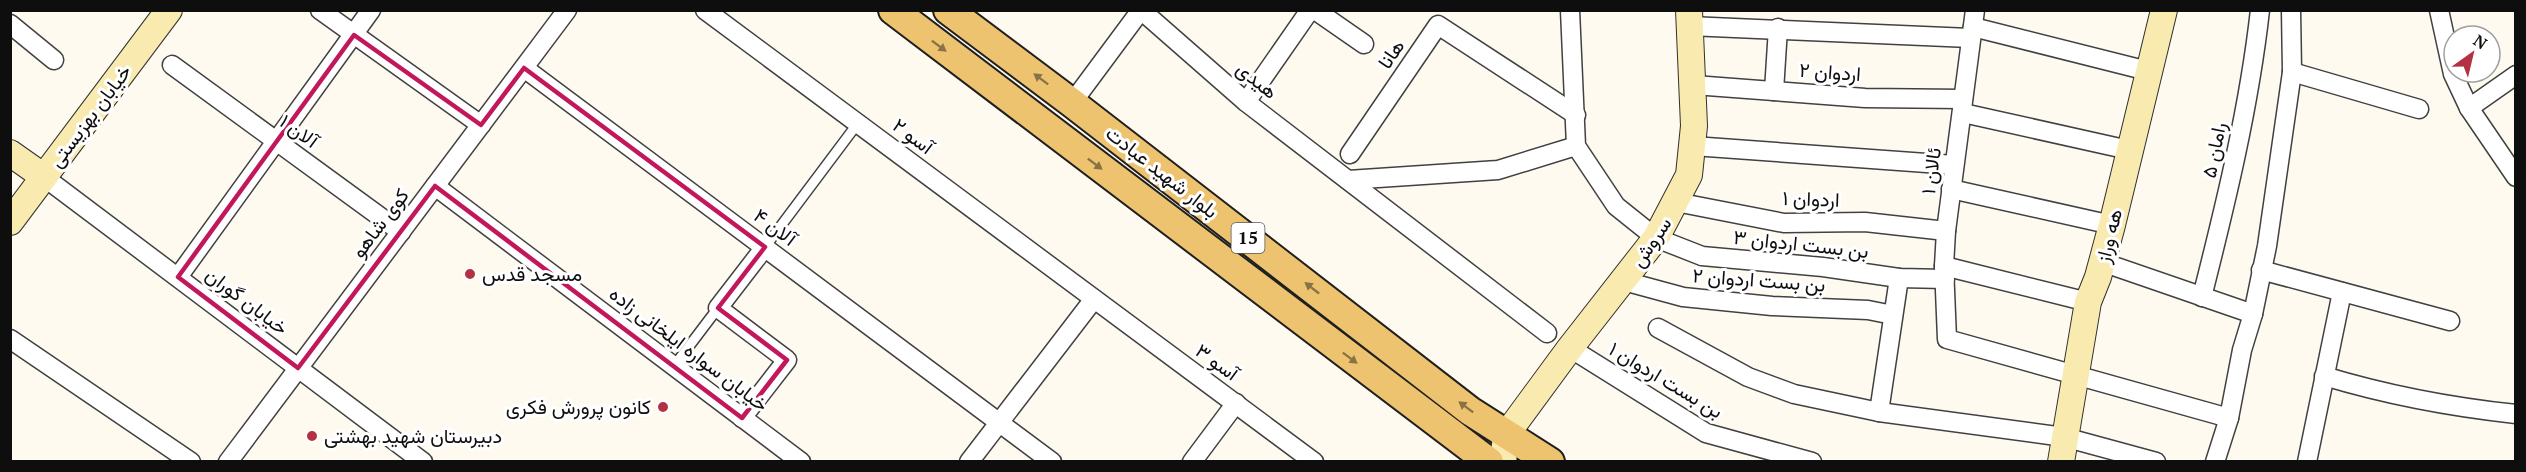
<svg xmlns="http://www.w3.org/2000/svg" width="2526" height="472" font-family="'PT Serif',Vazirmatn,serif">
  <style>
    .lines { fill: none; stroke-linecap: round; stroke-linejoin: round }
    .lane-casing { stroke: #414141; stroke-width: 12 }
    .street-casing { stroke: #414141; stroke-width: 21 }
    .secondary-casing { stroke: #303030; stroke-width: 28 }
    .primary-casing { stroke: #1f1f1f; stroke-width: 32 }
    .lane { stroke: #fff; stroke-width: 9 }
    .street { stroke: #fff; stroke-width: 18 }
    .secondary { stroke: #f9eab0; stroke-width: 26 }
    .primary { stroke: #eec370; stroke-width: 28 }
    .oneway { fill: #897244 }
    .marked { fill: none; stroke: #c2185b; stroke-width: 4.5; stroke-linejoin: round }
    .poi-dot { fill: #b43043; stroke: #fff; stroke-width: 2 }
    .labels { text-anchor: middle; stroke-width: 6; stroke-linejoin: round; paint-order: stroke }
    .shield { fill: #fff; stroke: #565656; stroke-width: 1.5 }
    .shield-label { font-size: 18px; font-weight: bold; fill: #0e0e0e }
    .street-label { font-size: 20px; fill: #0e0e0e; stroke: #fff }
    .poi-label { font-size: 20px; fill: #0e0e0e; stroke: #fff; text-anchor: start }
  </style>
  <rect width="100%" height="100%" fill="#fefaf0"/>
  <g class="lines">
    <g class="lane-casing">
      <g id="lane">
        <path d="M765 247 858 123"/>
        <path d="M674 366 718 308"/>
      </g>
    </g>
    <g class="street-casing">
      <g id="street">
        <path d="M320 10 481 125"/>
        <path d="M705 10 1314 462"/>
        <path d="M1315 10 1364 44"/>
        <path d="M1570 10 1576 146 1616 206 1656 238 1702 256 1823 267 1899 278 1945 279"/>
        <path d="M1975 10 1946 231 1944 266 1947 339 2229 418"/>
        <path d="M2439 10 2453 74 2469 108 2516 177"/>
        <path d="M10 24 54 60"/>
        <path d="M1689 26 1970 38"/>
        <path d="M1973 27 2148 71"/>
        <path d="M172 65 401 232"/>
        <path d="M524 68 1052 462"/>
        <path d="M2292 72 2419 109"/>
        <path d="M1694 85 1865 98 1963 99"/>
        <path d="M1774 91 1778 28"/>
        <path d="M1246 102 1310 10"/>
        <path d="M1072 103 1141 10 1246 102 1547 333"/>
        <path d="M2469 108 2516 75"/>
        <path d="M1963 113 2129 150"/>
        <path d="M1693 146 1954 165"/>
        <path d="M1350 154 1438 25 1576 115"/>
        <path d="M44 177 423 462"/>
        <path d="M1348 180 1498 170 1576 146"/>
        <path d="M435 186 801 462"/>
        <path d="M1951 189 2112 225"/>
        <path d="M1676 202 1784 223 1865 222 1946 231"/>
        <path d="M2102 262 2253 314"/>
        <path d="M1944 266 2088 302"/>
        <path d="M2261 270 2450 321"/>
        <path d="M178 277 371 10"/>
        <path d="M1624 281 1683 297 1772 306 1868 310 1893 315"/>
        <path d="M2202 297C2226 202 2249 108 2260 10"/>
        <path d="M1658 328 1748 377 1794 394 1879 412 2064 437 2156 462"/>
        <path d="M10 339 191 462"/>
        <path d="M1570 348 1706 433 1812 462"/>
        <path d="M2324 376C2387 395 2450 407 2516 414"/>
        <path d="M1879 412 1899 278"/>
        <path d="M742 418 787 360 718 308 765 247"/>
        <path d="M228 462 567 10"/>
        <path d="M969 462 1094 299"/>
        <path d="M1192 462 1236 403"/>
        <path d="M2215 462 2229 418 2242 350 2253 314 2267 246 2292 72 2291 10"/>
        <path d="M2307 462 2342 292"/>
      </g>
    </g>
    <g class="secondary-casing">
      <g id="secondary">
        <path d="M10 153 44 177"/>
        <path d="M10 222 169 10"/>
        <path d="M1503 462 1506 435 1570 348 1656 238 1689 175 1694 126 1689 10"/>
        <path d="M2061 462 2088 302 2098 277 2112 225 2164 10"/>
      </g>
    </g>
    <g class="primary-casing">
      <g id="primary">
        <path d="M893 10 1489 462"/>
        <path d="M948 10 1072 103 1470 411 1550 462"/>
      </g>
    </g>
    <use href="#lane" class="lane"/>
    <use href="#street" class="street"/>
    <use href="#secondary" class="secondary"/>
    <use href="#primary" class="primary"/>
  </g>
  <defs><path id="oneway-solid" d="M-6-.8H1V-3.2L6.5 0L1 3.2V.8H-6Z" transform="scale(1.5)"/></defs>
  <g class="oneway">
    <use href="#oneway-solid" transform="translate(939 46) rotate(37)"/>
    <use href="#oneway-solid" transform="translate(1041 79) rotate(-143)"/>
    <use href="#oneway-solid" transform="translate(1095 164) rotate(37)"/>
    <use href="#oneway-solid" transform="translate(1312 288) rotate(-142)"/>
    <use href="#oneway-solid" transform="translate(1350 358) rotate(37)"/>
    <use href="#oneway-solid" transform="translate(1466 407) rotate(-143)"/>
  </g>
  <path class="marked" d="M354 35 481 125 524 68 765 247 718 308 787 360 742 418 435 186 298 368 178 277Z"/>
  <g class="poi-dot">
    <circle cx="470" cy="274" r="6"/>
    <circle cx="663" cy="407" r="6"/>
    <circle cx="312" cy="436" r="6"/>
  </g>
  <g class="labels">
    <rect class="shield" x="1231.5" y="223" width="33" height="30" rx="4.5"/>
    <g class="shield-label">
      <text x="1248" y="244">15</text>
    </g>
    <g class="street-label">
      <text transform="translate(1391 54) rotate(-56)" y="7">هانا</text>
      <text transform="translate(1830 72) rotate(4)" y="7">اردوان ۲</text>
      <text transform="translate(1257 80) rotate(39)" y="7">هیدی</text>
      <text transform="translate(90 116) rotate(-53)" y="7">خیابان بهزیستی</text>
      <text transform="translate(299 131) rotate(36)" y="7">آلان ۱</text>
      <text transform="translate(913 136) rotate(37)" y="7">آسو ۲</text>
      <text transform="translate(2214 150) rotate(-79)" y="7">رامان ۵</text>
      <text transform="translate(1931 171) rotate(-82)" y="7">ئالان ۱</text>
      <text transform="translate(1162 172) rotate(38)" y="7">بلوار شهید عبادت</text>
      <text transform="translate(1811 199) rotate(2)" y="7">اردوان ۱</text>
      <text transform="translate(380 223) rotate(-53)" y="7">کوی شاهو</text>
      <text transform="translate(775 227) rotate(37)" y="7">آلان ۴</text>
      <text transform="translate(2109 236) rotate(-76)" y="7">هه وراز</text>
      <text transform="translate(1651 242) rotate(-56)" y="7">سروش</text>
      <text transform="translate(1801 244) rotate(6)" y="7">بن بست اردوان ۳</text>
      <text transform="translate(1759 280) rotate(4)" y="7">بن بست اردوان ۲</text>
      <text transform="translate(247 301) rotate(37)" y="7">خیابان گوران</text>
      <text transform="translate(689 349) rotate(37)" y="7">خیابان سواره ایلخانی زاده</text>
      <text transform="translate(1217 362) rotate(36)" y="7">آسو ۳</text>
      <text transform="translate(1666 380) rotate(31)" y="7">بن بست اردوان ۱</text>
    </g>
    <g class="poi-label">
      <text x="482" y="281">مسجد قدس</text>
      <text x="651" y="414" text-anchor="end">کانون پرورش فکری</text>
      <text x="324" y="443">دبیرستان شهید بهشتی</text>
    </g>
  </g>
  <rect width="2526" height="472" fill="none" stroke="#0e0e0e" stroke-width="24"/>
  <g transform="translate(2472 54) rotate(34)"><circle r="28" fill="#ffffff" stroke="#9f9f9f" stroke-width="1.5"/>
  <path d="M0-4.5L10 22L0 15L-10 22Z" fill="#b43043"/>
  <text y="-9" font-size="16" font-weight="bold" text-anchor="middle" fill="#0e0e0e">N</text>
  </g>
</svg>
